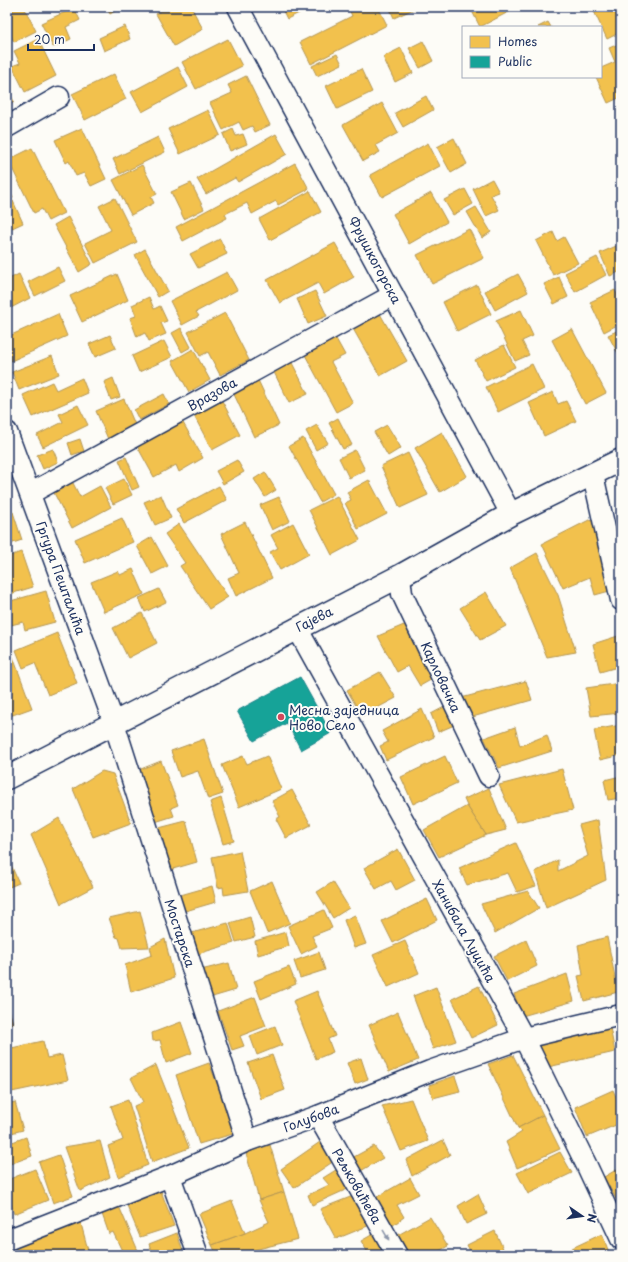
<svg xmlns="http://www.w3.org/2000/svg" width="628" height="1262" font-family="'Playpen Sans',sans-serif">
  <style>
    .homes { fill: #f2c14e; stroke: #b29553 }
    .public { fill: #17a398; stroke: #188087 }
    .lines { fill: none; stroke-linecap: round; stroke-linejoin: round }
    .street-casing { stroke: #1b2f5e; stroke-width: 23 }
    .secondary-casing { stroke: #1b2f5e; stroke-width: 25 }
    .street { stroke: #fdfcf7; stroke-width: 20 }
    .secondary { stroke: #fdfcf7; stroke-width: 22 }
    .oneway { fill: #8c96aa }
    .poi-dot { fill: #d1495b; stroke: #fdfcf7; stroke-width: 1.5 }
    .labels { text-anchor: middle; stroke-width: 4; stroke-linejoin: round; paint-order: stroke }
    .street-label { font-size: 13px; fill: #1b2f5e; stroke: #fdfcf7 }
    .poi-label { font-size: 13px; fill: #1b2f5e; stroke: #fdfcf7; text-anchor: start }
  </style>
  <rect width="100%" height="100%" fill="#fdfcf7"/>
  <filter id="ink" filterUnits="userSpaceOnUse"><feTurbulence type="fractalNoise" baseFrequency=".025" numOctaves="2"/><feDisplacementMap in="SourceGraphic" scale="8" xChannelSelector="R" yChannelSelector="G"/><feConvolveMatrix kernelMatrix="1 2 1 2 8 2 1 2 1" color-interpolation-filters="sRGB"/></filter>
  <g filter="url(#ink)">
    <g class="homes">
      <path d="M7 7H24L36 31 14 42 7 28Z"/>
      <path d="M106 7H122L110 14Z"/>
      <path d="M167 7H191L203 29 174 46 156 14Z"/>
      <path d="M281 7H311L287 19Z"/>
      <path d="M378 7 387 25 311 64 300 42 352 16 348 7Z"/>
      <path d="M389 7H418L394 18Z"/>
      <path d="M470 7H518L480 27Z"/>
      <path d="M592 7H621V32L607 39Z"/>
      <path d="M74 8 80 20 66 27 71 39 53 47 41 23Z"/>
      <path d="M548 22 551 27H538Z"/>
      <path d="M125 26 130 39 104 51 99 38Z"/>
      <path d="M38 39 56 76 25 92 12 66 20 63 14 51Z"/>
      <path d="M228 39 242 66 196 89 182 62Z"/>
      <path d="M423 41 433 61 420 68 409 48Z"/>
      <path d="M621 43V97L608 103 596 77H601V68L615 62 609 48Z"/>
      <path d="M401 48 413 73 395 82 383 57Z"/>
      <path d="M337 54 342 64 317 76 312 66Z"/>
      <path d="M178 67 188 87 142 112 131 92Z"/>
      <path d="M361 69 372 92 337 109 326 86Z"/>
      <path d="M114 74 126 99 85 120 72 94Z"/>
      <path d="M246 76 270 125 255 132 252 126 243 130 239 122 223 130 210 103 232 93 228 85Z"/>
      <path d="M7 87 14 102 7 106Z"/>
      <path d="M426 96 433 110 403 127 395 113Z"/>
      <path d="M382 103 398 133 376 145 380 152 363 161 343 125Z"/>
      <path d="M208 110 220 135 180 154 168 129Z"/>
      <path d="M82 128 106 179 91 186 84 173 76 176 69 161 66 163 55 140Z"/>
      <path d="M233 129 236 136 243 134 247 144 230 151 223 134Z"/>
      <path d="M276 134 287 154 238 182 235 178 206 194 197 179Z"/>
      <path d="M158 137 165 152 120 174 113 159Z"/>
      <path d="M454 138 467 164 451 173 437 147Z"/>
      <path d="M428 143 440 166 382 197 370 175Z"/>
      <path d="M32 148 64 213 48 221 42 209 34 213 8 160Z"/>
      <path d="M295 163 309 189 278 205 276 201 252 214 247 203 225 214 227 218 183 241 176 227Z"/>
      <path d="M142 165 157 194 151 197 154 203 131 215 113 180Z"/>
      <path d="M492 179 499 192 491 195 499 210 486 216 473 189Z"/>
      <path d="M191 183 204 209 184 219 171 192Z"/>
      <path d="M7 185 13 198 7 201Z"/>
      <path d="M465 189 473 204 453 215 444 200Z"/>
      <path d="M310 191 321 212 270 240 259 219Z"/>
      <path d="M431 193 447 222 409 244 393 214Z"/>
      <path d="M115 198 137 242 95 263 85 243 111 230 99 206Z"/>
      <path d="M13 201 23 223 10 229 7 222V204Z"/>
      <path d="M476 207 491 232 482 238 467 212Z"/>
      <path d="M68 217 92 264 79 272 54 225Z"/>
      <path d="M469 229 484 258 432 284 417 255Z"/>
      <path d="M553 232 557 241 564 237 578 263 553 275 536 241Z"/>
      <path d="M220 239 227 254 198 268 190 254Z"/>
      <path d="M335 243 354 277 324 294 318 283 280 303 267 280Z"/>
      <path d="M621 244V271L610 276 600 253Z"/>
      <path d="M145 249 168 291 158 297 135 255Z"/>
      <path d="M597 257 606 275 575 292 565 273Z"/>
      <path d="M58 267 65 281 35 296 28 282Z"/>
      <path d="M227 272 237 290 196 312 199 316 182 325 170 301Z"/>
      <path d="M19 274 30 298 7 310V280Z"/>
      <path d="M117 274 128 300 82 322 70 296Z"/>
      <path d="M518 274 528 292 495 310 485 291Z"/>
      <path d="M559 277 568 297 554 304 544 284Z"/>
      <path d="M477 285 491 314 457 331 443 302Z"/>
      <path d="M615 290 621 303V323L604 332 590 302Z"/>
      <path d="M315 291 327 316 308 324 297 299Z"/>
      <path d="M149 297 154 309 160 306 167 321 161 323 166 334 149 341 145 333 137 337 130 318 136 316 132 305Z"/>
      <path d="M521 310 533 336 522 341 529 355 515 361 496 321Z"/>
      <path d="M379 312 407 361 380 376 352 327Z"/>
      <path d="M225 313 249 360 220 375 208 352 200 356 188 332Z"/>
      <path d="M58 314 67 336 11 361 7 353V337Z"/>
      <path d="M181 328 191 347 182 352 172 333Z"/>
      <path d="M572 329 606 393 585 404 552 340Z"/>
      <path d="M621 329V359L608 335Z"/>
      <path d="M110 335 116 348 95 357 89 344Z"/>
      <path d="M335 337 345 355 331 362 353 403 336 412 304 353Z"/>
      <path d="M164 341 172 357 139 372 132 356Z"/>
      <path d="M504 345 515 367 486 381 475 360Z"/>
      <path d="M193 349 210 380 189 392 172 361Z"/>
      <path d="M52 356 59 374 19 390 12 372Z"/>
      <path d="M290 359 308 394 289 403 272 368Z"/>
      <path d="M532 364 544 389 498 412 486 387Z"/>
      <path d="M82 378 88 393 33 417 23 395 52 382 56 390Z"/>
      <path d="M113 378 120 397 111 400 104 382Z"/>
      <path d="M257 378 279 425 254 437 232 390Z"/>
      <path d="M553 392 558 404 566 401 576 421 544 436 529 403Z"/>
      <path d="M164 394 169 404 139 420 134 410Z"/>
      <path d="M220 397 240 435 212 450 192 412Z"/>
      <path d="M124 399 136 427 108 439 96 411Z"/>
      <path d="M78 405 88 425 43 447 37 435 63 422 59 414Z"/>
      <path d="M338 418 352 445 343 449 329 423Z"/>
      <path d="M182 421 203 458 179 472 176 465 154 477 137 446Z"/>
      <path d="M317 425 328 443 316 450 306 431Z"/>
      <path d="M387 425 401 448 388 456 374 432Z"/>
      <path d="M442 432 467 476 440 492 415 448Z"/>
      <path d="M303 438 334 494 320 502 289 446Z"/>
      <path d="M80 439 84 451 72 455 68 443Z"/>
      <path d="M53 449 58 462 43 469 37 455Z"/>
      <path d="M355 450 365 470 349 478 339 458Z"/>
      <path d="M408 453 428 495 400 508 381 466Z"/>
      <path d="M126 457 139 487 132 490 119 460Z"/>
      <path d="M237 460 244 472 223 484 216 471Z"/>
      <path d="M265 472 276 490 265 497 254 479Z"/>
      <path d="M124 479 132 495 113 504 105 488Z"/>
      <path d="M369 480 387 514 358 529 345 503 351 500 347 492Z"/>
      <path d="M72 481 80 497 100 486 111 507 72 528 53 491Z"/>
      <path d="M219 486 227 500 184 523 176 509Z"/>
      <path d="M161 495 171 518 155 525 144 502Z"/>
      <path d="M337 496 360 540 332 555 309 510Z"/>
      <path d="M279 497 290 521 272 530 260 505Z"/>
      <path d="M13 512 22 540 7 545V514Z"/>
      <path d="M122 518 133 542 85 563 75 539Z"/>
      <path d="M589 520 593 521 613 590 595 595 590 577 563 588 542 544Z"/>
      <path d="M245 522 272 578 236 596 228 578 239 573 221 534Z"/>
      <path d="M293 523 309 554 280 570 270 552 278 548 271 535Z"/>
      <path d="M179 524 228 597 209 609 180 566 185 563 165 534Z"/>
      <path d="M152 537 168 566 152 574 137 546Z"/>
      <path d="M21 552 33 587 7 595V557Z"/>
      <path d="M537 553 558 595 576 652 547 657 510 568Z"/>
      <path d="M133 569 144 594 104 612 91 582 118 571 120 575Z"/>
      <path d="M159 589 166 602 145 612 139 598Z"/>
      <path d="M46 591 55 622 25 630 23 622 7 626V602Z"/>
      <path d="M486 592 506 626 480 640 460 608Z"/>
      <path d="M142 613 157 643 128 658 113 628Z"/>
      <path d="M411 622 436 677 420 686 408 666 397 672 378 636Z"/>
      <path d="M57 633 77 683 48 695 35 663 23 668 16 650Z"/>
      <path d="M621 635V666L600 672 593 644Z"/>
      <path d="M7 641 32 708 7 717Z"/>
      <path d="M380 672 396 698 362 716 347 690Z"/>
      <path d="M526 681 532 700 469 718 461 698Z"/>
      <path d="M621 683V713L591 716 586 688Z"/>
      <path d="M450 704 459 723 438 732 431 714Z"/>
      <path d="M422 709 434 737 386 760 380 746 388 742 382 731Z"/>
      <path d="M621 725V755L600 760 594 730Z"/>
      <path d="M515 727 520 746 547 735 552 751 499 768 484 738Z"/>
      <path d="M204 739 223 794 208 799 198 771 180 777 171 751Z"/>
      <path d="M243 756 247 764 267 756 281 789 239 807 222 765Z"/>
      <path d="M445 756 457 783 413 804 401 777Z"/>
      <path d="M161 761 178 805 171 808 174 816 155 822 136 771Z"/>
      <path d="M562 769 573 810 516 822 499 785Z"/>
      <path d="M102 771 113 774 131 823 93 837 73 789Z"/>
      <path d="M621 776V798L608 800 604 780Z"/>
      <path d="M489 788 506 830 486 835 467 806 464 799Z"/>
      <path d="M292 790 311 825 286 838 276 819 280 817 272 801Z"/>
      <path d="M221 798 234 841 223 844 210 802Z"/>
      <path d="M467 806 486 835 439 857 424 830Z"/>
      <path d="M59 818 93 887 61 904 31 835Z"/>
      <path d="M598 820 606 880 546 908 535 872 558 860V871L588 856 579 825Z"/>
      <path d="M186 821 197 862 166 871 155 829Z"/>
      <path d="M516 843 536 886 517 892 508 873 467 885 459 868Z"/>
      <path d="M398 849 415 880 396 890 391 881 376 889 364 868Z"/>
      <path d="M240 851 248 891 224 895 223 887 218 888 212 857Z"/>
      <path d="M7 856 19 883 7 888Z"/>
      <path d="M272 881 290 923 267 933 250 891Z"/>
      <path d="M333 882 349 908 333 918 317 892Z"/>
      <path d="M212 886 216 902 182 912 177 896Z"/>
      <path d="M528 891 539 908 495 933 481 904Z"/>
      <path d="M427 899 437 920 393 943 382 921Z"/>
      <path d="M324 910 332 928 312 936 317 946 301 954 288 926Z"/>
      <path d="M140 911 149 947 122 948 119 938 116 937 109 918Z"/>
      <path d="M355 915 366 944 354 948 344 920Z"/>
      <path d="M250 917 255 937 236 942 230 923Z"/>
      <path d="M228 923 234 943 194 955 188 934Z"/>
      <path d="M286 932 289 946 258 955 255 941Z"/>
      <path d="M607 937 618 992 584 1001 578 976 583 975 578 945Z"/>
      <path d="M165 939 174 978 131 992 125 965 152 955 150 947Z"/>
      <path d="M526 940 537 966 507 981 494 956Z"/>
      <path d="M405 941 419 973 388 987 373 955Z"/>
      <path d="M319 952 325 970 300 978 294 961Z"/>
      <path d="M229 963 236 990 209 998 201 970Z"/>
      <path d="M289 967 296 984 261 999 254 981Z"/>
      <path d="M567 974 574 1001 522 1016 514 994Z"/>
      <path d="M479 986 498 1025 471 1038 452 999Z"/>
      <path d="M436 987 456 1041 433 1049 413 996Z"/>
      <path d="M317 991 335 1036 328 1039 333 1052 316 1059 293 1001Z"/>
      <path d="M255 997 266 1026 240 1036 244 1046 232 1050 218 1011Z"/>
      <path d="M7 1002 13 1023 7 1025Z"/>
      <path d="M398 1012 418 1060 389 1072 369 1025Z"/>
      <path d="M181 1022 192 1053 166 1063 160 1040 153 1041 152 1033Z"/>
      <path d="M609 1023 615 1052 548 1067 538 1042Z"/>
      <path d="M275 1026 282 1045 257 1055 250 1036Z"/>
      <path d="M43 1041 47 1058 62 1055 68 1080 7 1093V1049Z"/>
      <path d="M272 1055 285 1090 261 1099 248 1063Z"/>
      <path d="M513 1055 543 1115 518 1128 488 1064Z"/>
      <path d="M361 1058 368 1079 355 1084 347 1063Z"/>
      <path d="M209 1063 236 1133 199 1144 176 1075Z"/>
      <path d="M156 1065 189 1148 152 1162 134 1106 143 1102 131 1078Z"/>
      <path d="M455 1076 460 1091 433 1098 429 1085Z"/>
      <path d="M613 1090 621 1108V1123L587 1137 575 1107Z"/>
      <path d="M411 1099 428 1141 401 1151 382 1106Z"/>
      <path d="M128 1100 148 1165 118 1177 108 1146 123 1140 111 1106Z"/>
      <path d="M15 1102 23 1130 7 1134V1104Z"/>
      <path d="M543 1115 560 1149 517 1168 506 1142 522 1132 518 1128Z"/>
      <path d="M26 1137 32 1156 7 1165V1144Z"/>
      <path d="M443 1140 450 1155 412 1176 406 1160Z"/>
      <path d="M100 1141 110 1177 80 1191 64 1147Z"/>
      <path d="M320 1142 334 1161 294 1188 281 1169Z"/>
      <path d="M270 1145 284 1192 259 1200 246 1153Z"/>
      <path d="M374 1146 383 1158 359 1172 350 1159Z"/>
      <path d="M560 1152 572 1173 528 1194 517 1173Z"/>
      <path d="M59 1155 73 1196 53 1203 39 1162Z"/>
      <path d="M621 1167V1208L604 1177Z"/>
      <path d="M339 1168 352 1187 312 1205 308 1195 329 1185 323 1178Z"/>
      <path d="M35 1169 48 1200 14 1214 7 1191V1180Z"/>
      <path d="M410 1178 419 1194 397 1205 404 1217 392 1226 375 1198Z"/>
      <path d="M161 1191 174 1226 140 1237 126 1203Z"/>
      <path d="M284 1192 298 1239 234 1255H217L212 1245 245 1233 269 1222 259 1200Z"/>
      <path d="M478 1194 487 1214 466 1224 458 1206Z"/>
      <path d="M353 1196 370 1225 336 1239 320 1209Z"/>
      <path d="M232 1201 245 1233 212 1245 199 1214Z"/>
      <path d="M118 1204 139 1253 133 1255H124L113 1232 109 1234 101 1211Z"/>
      <path d="M430 1217 448 1246 432 1255H409L398 1235Z"/>
      <path d="M80 1220 88 1250 77 1255H17L14 1246Z"/>
      <path d="M495 1231 506 1255H472L467 1245Z"/>
      <path d="M177 1233 184 1255H153L149 1244Z"/>
      <path d="M375 1233 389 1255H358L367 1251 361 1241Z"/>
      <path d="M602 1234 610 1255H575L572 1248Z"/>
    </g>
    <path class="public" d="M300 677 331 733 301 750 287 723 254 741 237 711Z"/>
    <g class="lines">
      <g class="street-casing">
        <g id="street">
          <path d="M238 7 511 514"/>
          <path d="M7 127 59 97"/>
          <path d="M7 432 114 723 247 1141"/>
          <path d="M593 475 621 600"/>
          <path d="M31 493 393 295"/>
          <path d="M400 576 402 594 489 776"/>
          <path d="M297 628 524 1038 586 1164 621 1239"/>
          <path d="M318 1116 397 1255"/>
          <path d="M170 1176 198 1255"/>
          <path d="M7 1240 170 1176 247 1141 318 1116 430 1071 524 1038 621 1015"/>
        </g>
      </g>
      <g class="secondary-casing">
        <path id="secondary" d="M7 778 400 576 511 514 621 460"/>
      </g>
      <use href="#street" class="street"/>
      <use href="#secondary" class="secondary"/>
    </g>
    <defs><path id="oneway-solid" d="M-6-.8H1V-3.2L6.5 0L1 3.2V.8H-6Z"/></defs>
    <use class="oneway" href="#oneway-solid" transform="translate(386 1235) rotate(60)"/>
  </g>
  <circle class="poi-dot" cx="281" cy="717" r="4"/>
  <g class="labels">
    <g class="street-label">
      <text transform="translate(375 260) rotate(62)" y="5">Фрушкогорска</text>
      <text transform="translate(212 394) rotate(-29)" y="5">Вразова</text>
      <text transform="translate(61 578) rotate(70)" y="5">Гргура Пешталића</text>
      <text transform="translate(314 619) rotate(-27)" y="5">Гајева</text>
      <text transform="translate(441 677) rotate(65)" y="5">Карловачка</text>
      <text transform="translate(464 931) rotate(61)" y="5">Ханибала Луцића</text>
      <text transform="translate(180 933) rotate(72)" y="5">Мостарска</text>
      <text transform="translate(311 1118) rotate(-20)" y="5">Голубова</text>
      <text transform="translate(357 1186) rotate(60)" y="5">Рељковићева</text>
    </g>
    <g class="poi-label">
      <text x="289" y="715">Месна заједница<tspan x="289" dy="15">Ново Село</tspan></text>
    </g>
  </g>
  <rect width="628" height="1262" fill="none" stroke="#fdfcf7" stroke-width="24"/>
  <rect x="12" y="12" width="604" height="1238" fill="none" stroke="#1b2f5e" stroke-width="1.5" filter="url(#ink)"/>
  <rect x="462" y="26" width="140" height="52" fill="#fdfcf7" stroke="#a3aaba"/>
  <rect x="470" y="36" width="20" height="12" fill="#f2c14e" stroke="#a3aaba"/>
  <text x="498" y="46" font-size="12" fill="#1b2f5e">Homes</text>
  <rect x="470" y="56" width="20" height="12" fill="#17a398" stroke="#a3aaba"/>
  <text x="498" y="66" font-size="12" fill="#1b2f5e">Public</text>
  <g transform="translate(582 1216) rotate(103)" stroke="#fdfcf7" stroke-width="3" paint-order="stroke">
  <path d="M0-3L7 15L0 10L-7 15Z" fill="#1b2f5e"/>
  <text y="-6" font-size="11" font-weight="bold" text-anchor="middle" fill="#1b2f5e">N</text>
  </g>
  <path d="M28 44v6h66v-6" fill="none" stroke="#1b2f5e" stroke-width="2"/>
  <text x="34" y="44" font-size="12" fill="#1b2f5e" stroke="#fdfcf7" stroke-width="3" paint-order="stroke">20 m</text>
</svg>
